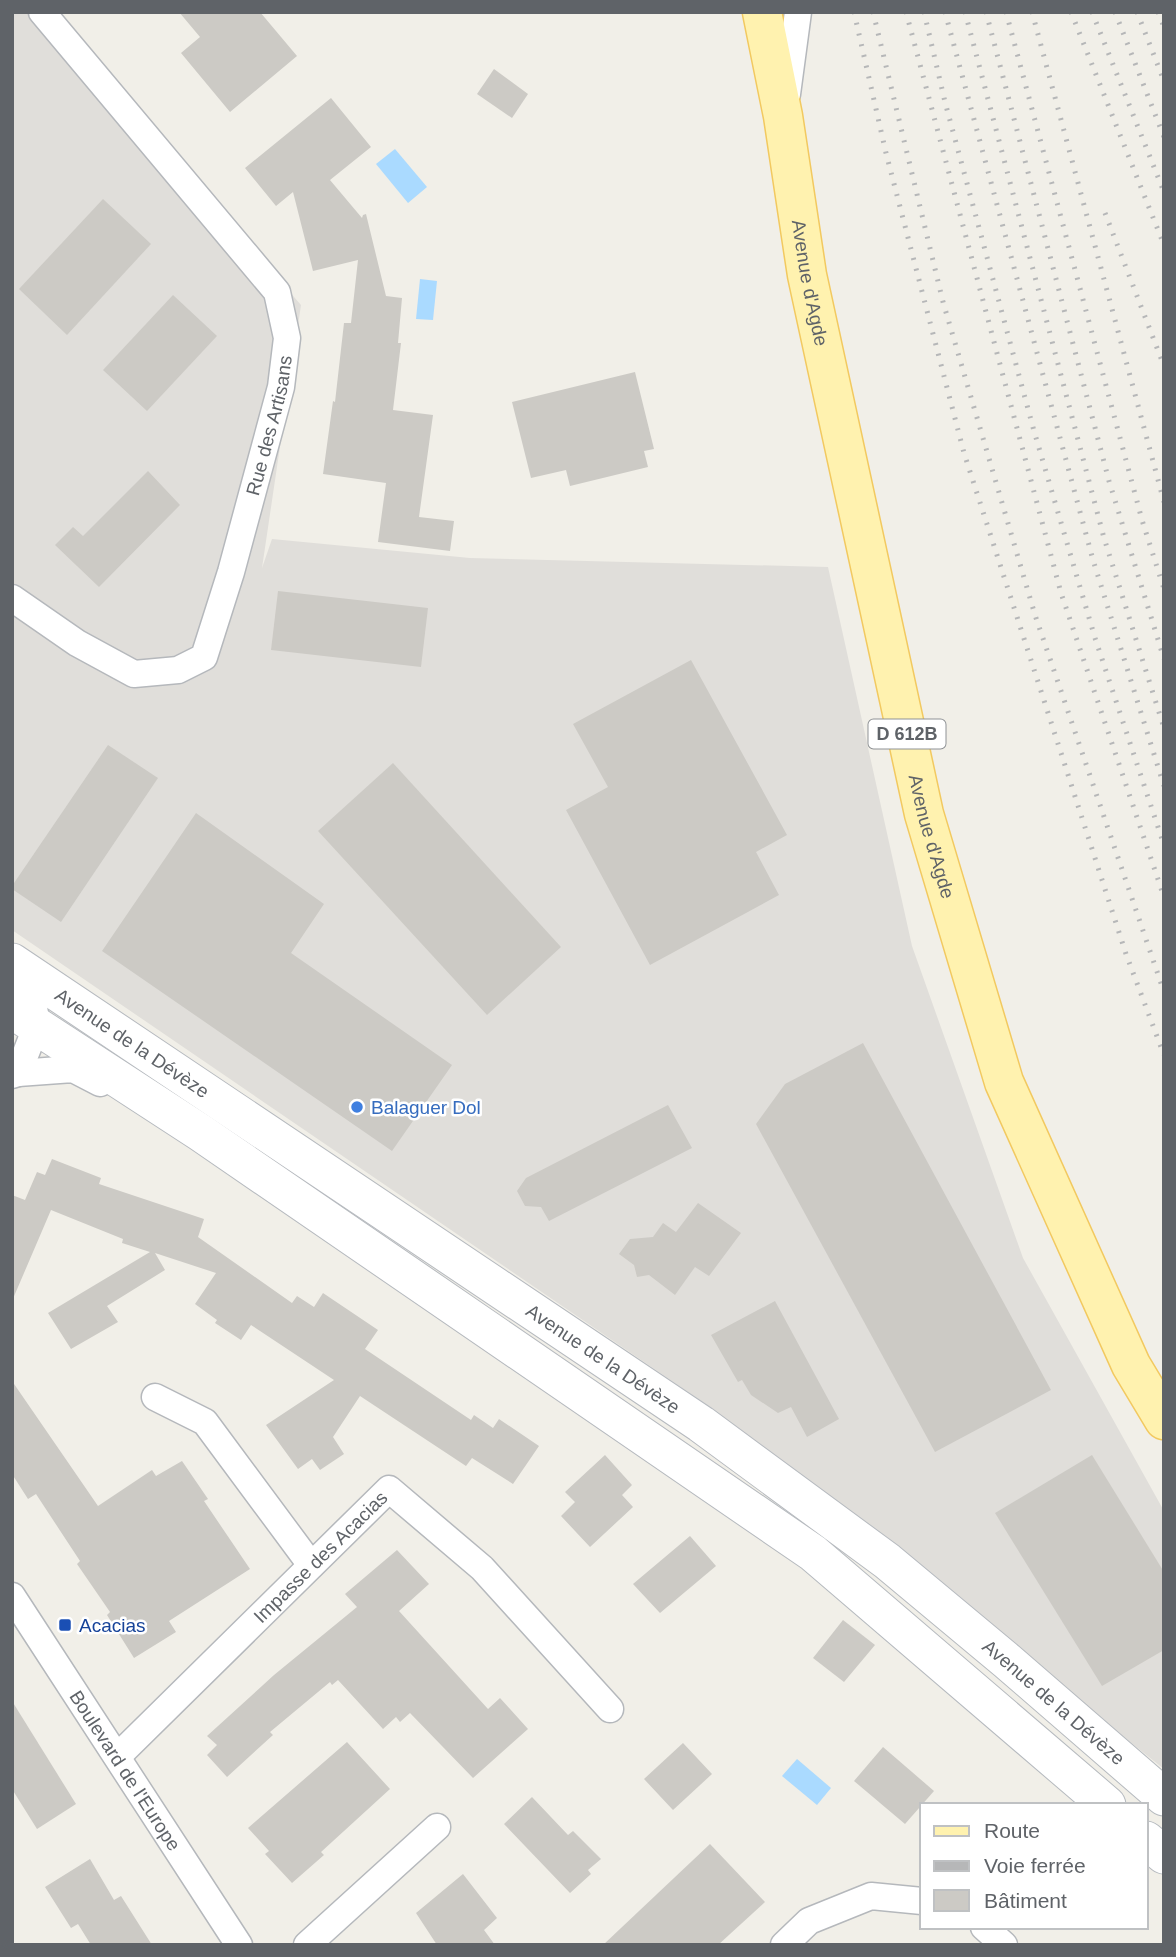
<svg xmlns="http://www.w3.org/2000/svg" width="1176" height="1957" font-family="Helvetica,sans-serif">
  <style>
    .industrial { fill: #e0deda }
    .water { fill: #aadaff }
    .building { fill: #cccac5 }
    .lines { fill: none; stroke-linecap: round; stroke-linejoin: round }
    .minor-casing { stroke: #b5b8bc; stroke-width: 29 }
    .secondary-casing { stroke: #b6babf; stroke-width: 39 }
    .primary-casing { stroke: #f2c960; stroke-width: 41 }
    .minor { stroke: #fff; stroke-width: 26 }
    .secondary { stroke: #fff; stroke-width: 37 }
    .primary { stroke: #fff2af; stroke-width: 38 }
    .rail { stroke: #b6b7b8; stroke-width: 5; stroke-dasharray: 2 9; stroke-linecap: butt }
    .shop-dot { fill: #3f7fe0; stroke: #fff; stroke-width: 2.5 }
    .transit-dot { fill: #1a4fb4; stroke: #fff; stroke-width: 2.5 }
    .labels { text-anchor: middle; stroke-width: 5; stroke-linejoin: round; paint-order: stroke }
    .shield { fill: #fff; stroke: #8f9295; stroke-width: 2 }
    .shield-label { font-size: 18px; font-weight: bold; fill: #5f6368 }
    .street-label { font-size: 19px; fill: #5f6368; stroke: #fff }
    .shop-label { font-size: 19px; fill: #366cbe; stroke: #fff; text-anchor: start }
    .transit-label { font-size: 19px; fill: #164399; stroke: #fff; text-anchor: start }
  </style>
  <rect width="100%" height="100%" fill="#f1efe8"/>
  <path class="industrial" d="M12 12H47L301 305 262 568 272 539 470 558 828 567 912 946 1023 1258 1164 1511V1769L710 1407 12 930Z"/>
  <g class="water">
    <path d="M395 149 427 187 408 203 376 164Z"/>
    <path d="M420 279 437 281 433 320 416 319Z"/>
    <path d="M797 1759 831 1788 817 1805 782 1776Z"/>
  </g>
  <g class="building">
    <path d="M179 12H260L297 56 230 112 181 53 200 37Z"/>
    <path d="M494 69 528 94 512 118 477 94Z"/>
    <path d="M331 98 371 147 330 180 362 218 363 215 366 214 386 296 402 298 398 343H401L393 410 433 415 419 517 454 521 450 551 378 542 386 483 323 474 333 401 335 402 344 323H351L358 260 313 271 293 192 276 206 245 168Z"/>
    <path d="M103 199 151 244 67 335 19 289Z"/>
    <path d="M173 295 217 336 147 411 103 370Z"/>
    <path d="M635 372 654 449 644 451 648 467 570 486 566 470 531 478 512 402Z"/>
    <path d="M148 471 180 505 99 587 55 545 73 527 83 536Z"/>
    <path d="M278 591 428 608 421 667 271 650Z"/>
    <path d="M691 660 787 835 756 852 779 895 650 965 566 810 608 787 573 724Z"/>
    <path d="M108 745 158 778 61 922 12 889V886Z"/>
    <path d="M393 763 561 947 487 1015 318 831Z"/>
    <path d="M196 813 324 904 291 953 452 1065 392 1151 102 951Z"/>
    <path d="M863 1043 1051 1390 935 1452 756 1124 785 1084Z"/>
    <path d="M668 1105 692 1148 549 1221 541 1207 525 1206 517 1191 526 1178Z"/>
    <path d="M52 1159 101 1178 99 1184 204 1219 198 1237 292 1303 297 1296 314 1307 323 1293 378 1330 365 1349 471 1420 474 1415 493 1428 499 1419 539 1446 513 1484 472 1458 466 1466 360 1396 333 1437 344 1454 320 1470 312 1459 298 1469 266 1425 334 1380 251 1325 241 1340 215 1323 217 1320 195 1304 216 1273 155 1253 165 1270 107 1306 118 1322 71 1349 48 1313 150 1252 122 1243 123 1239 51 1210 12 1301V1195L25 1200 37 1172 45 1175Z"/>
    <path d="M698 1203 741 1233 709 1276 695 1267 675 1295 649 1275 637 1277 634 1265 619 1254 630 1239 653 1237 663 1223 676 1232Z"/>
    <path d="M775 1301 839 1419 807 1437 791 1407 778 1413 751 1395 742 1380 738 1382 711 1335Z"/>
    <path d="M12 1381 98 1506 152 1470 156 1476 182 1461 208 1499 204 1501 250 1569 169 1621 176 1632 134 1658 107 1615 110 1612 77 1564 80 1561 36 1494 28 1499 12 1474Z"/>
    <path d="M605 1455 632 1485 622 1495 633 1507 590 1547 561 1516 575 1502 565 1492Z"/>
    <path d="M1092 1455 1164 1572V1650L1102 1686 995 1513Z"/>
    <path d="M690 1536 716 1566 660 1613 633 1584Z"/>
    <path d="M397 1550 429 1584 399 1611 488 1709 500 1698 528 1729 473 1778 410 1713 400 1722 396 1717 383 1729 338 1680 332 1685 330 1682 270 1732 273 1735 227 1777 207 1755 217 1745 207 1736 274 1675 357 1607 345 1594Z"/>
    <path d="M843 1620 875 1645 844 1682 813 1658Z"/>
    <path d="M12 1701 76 1804 37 1829 12 1789Z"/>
    <path d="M347 1742 390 1789 321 1852 324 1855 292 1883 265 1854 269 1851 248 1828Z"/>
    <path d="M683 1743 712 1774 673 1810 644 1779Z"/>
    <path d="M883 1747 934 1791 905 1824 854 1781Z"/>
    <path d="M532 1797 568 1835 573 1831 601 1859 588 1870 591 1874 570 1893 504 1824Z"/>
    <path d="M710 1844 765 1902 718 1945H603Z"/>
    <path d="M90 1859 114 1900 121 1896 152 1945H91L78 1924 71 1928 45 1887Z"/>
    <path d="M463 1874 497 1918 484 1930 495 1945H437L416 1913Z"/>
  </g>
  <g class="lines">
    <g class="minor-casing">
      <g id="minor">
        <path d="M787 94 798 12"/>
        <path id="s1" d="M12 598 77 643 134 674 178 670 204 657 231 572 281 387 287 338 277 292 42 12"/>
        <path d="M12 988 33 1002 37 1025 18 1073 12 1075"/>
        <path d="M18 1073 73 1069 100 1083"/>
        <path d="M155 1397 205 1422 311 1565"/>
        <path id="s2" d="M12 1596 239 1945"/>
        <path id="s3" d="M118 1756 389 1489 482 1568 610 1709"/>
        <path d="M984 1927 1004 1945"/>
        <path d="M307 1945 437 1827"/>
        <path d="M784 1945 809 1921 871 1896 922 1901"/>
      </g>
    </g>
    <g class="secondary-casing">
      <g id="secondary">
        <path id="s4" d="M12 962 701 1424 887 1561 1007 1661 1164 1797"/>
        <path d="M12 1010 201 1133 813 1553 1107 1805"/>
        <path d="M1146 1840 1164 1855"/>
      </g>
    </g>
    <g class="primary-casing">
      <g id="primary">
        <path id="s5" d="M762 12 783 116 807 275 924 814 1004 1082 1131 1365 1164 1420"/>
      </g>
    </g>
    <use href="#minor" class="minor"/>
    <use href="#secondary" class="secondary"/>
    <use href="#primary" class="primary"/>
    <g class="rail">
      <path d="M854 12 886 153 964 453 1126 954 1164 1055"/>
      <path d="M873 12 943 302 1035 615 1164 992"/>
      <path d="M906 12 1061 593 1164 897"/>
      <path d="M924 12 945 102 1034 431 1095 638 1164 845"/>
      <path d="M945 12 1093 560 1164 786"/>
      <path d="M965 12 1104 538 1164 728"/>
      <path d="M986 12 1109 481 1164 659"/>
      <path d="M1006 12 1142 520 1164 589"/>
      <path d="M1032 12 1164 502"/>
      <path d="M1071 12 1164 245"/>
      <path d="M1092 12 1164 192"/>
      <path d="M1115 12 1164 137"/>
      <path d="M1137 12 1164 81"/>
      <path d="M1158 12 1164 27"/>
      <path d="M1105 213 1164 366"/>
    </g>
  </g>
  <circle class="shop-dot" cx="357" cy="1107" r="7"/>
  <rect class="transit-dot" x="58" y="1618" width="14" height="14" rx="3.5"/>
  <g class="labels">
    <rect class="shield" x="868.5" y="719.5" width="77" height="29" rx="5"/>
    <g class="shield-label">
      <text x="907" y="740">D 612B</text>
    </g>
    <g class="street-label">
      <text dy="7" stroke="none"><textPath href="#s5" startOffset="275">Avenue d'Agde</textPath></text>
      <text dy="7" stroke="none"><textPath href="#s1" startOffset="458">Rue des Artisans</textPath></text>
      <text dy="7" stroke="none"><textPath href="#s5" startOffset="842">Avenue d'Agde</textPath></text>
      <text dy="7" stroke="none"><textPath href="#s4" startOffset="145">Avenue de la Dévèze</textPath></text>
      <text dy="7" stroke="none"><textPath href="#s4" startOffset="712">Avenue de la Dévèze</textPath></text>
      <text dy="7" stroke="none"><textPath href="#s3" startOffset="284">Impasse des Acacias</textPath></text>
      <text dy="7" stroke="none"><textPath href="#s4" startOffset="1279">Avenue de la Dévèze</textPath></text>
      <text dy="7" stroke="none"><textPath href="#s2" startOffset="208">Boulevard de l'Europe</textPath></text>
    </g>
    <g class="shop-label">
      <text x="371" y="1114">Balaguer Dol</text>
    </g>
    <g class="transit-label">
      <text x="79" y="1632">Acacias</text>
    </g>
  </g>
  <rect width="1176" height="1957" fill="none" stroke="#5f6368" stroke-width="28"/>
  <rect x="920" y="1803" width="228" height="126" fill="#ffffff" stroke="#bfc1c3" stroke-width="2"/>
  <rect x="934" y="1826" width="35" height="10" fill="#fff2af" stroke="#bfc1c3" stroke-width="2"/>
  <text x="984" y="1838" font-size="21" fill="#5f6368">Route</text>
  <rect x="934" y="1861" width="35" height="10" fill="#b6b7b8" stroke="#bfc1c3" stroke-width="2"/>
  <text x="984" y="1873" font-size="21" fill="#5f6368">Voie ferrée</text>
  <rect x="934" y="1890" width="35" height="21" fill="#cccac5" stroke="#bfc1c3" stroke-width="2"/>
  <text x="984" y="1908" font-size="21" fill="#5f6368">Bâtiment</text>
</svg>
